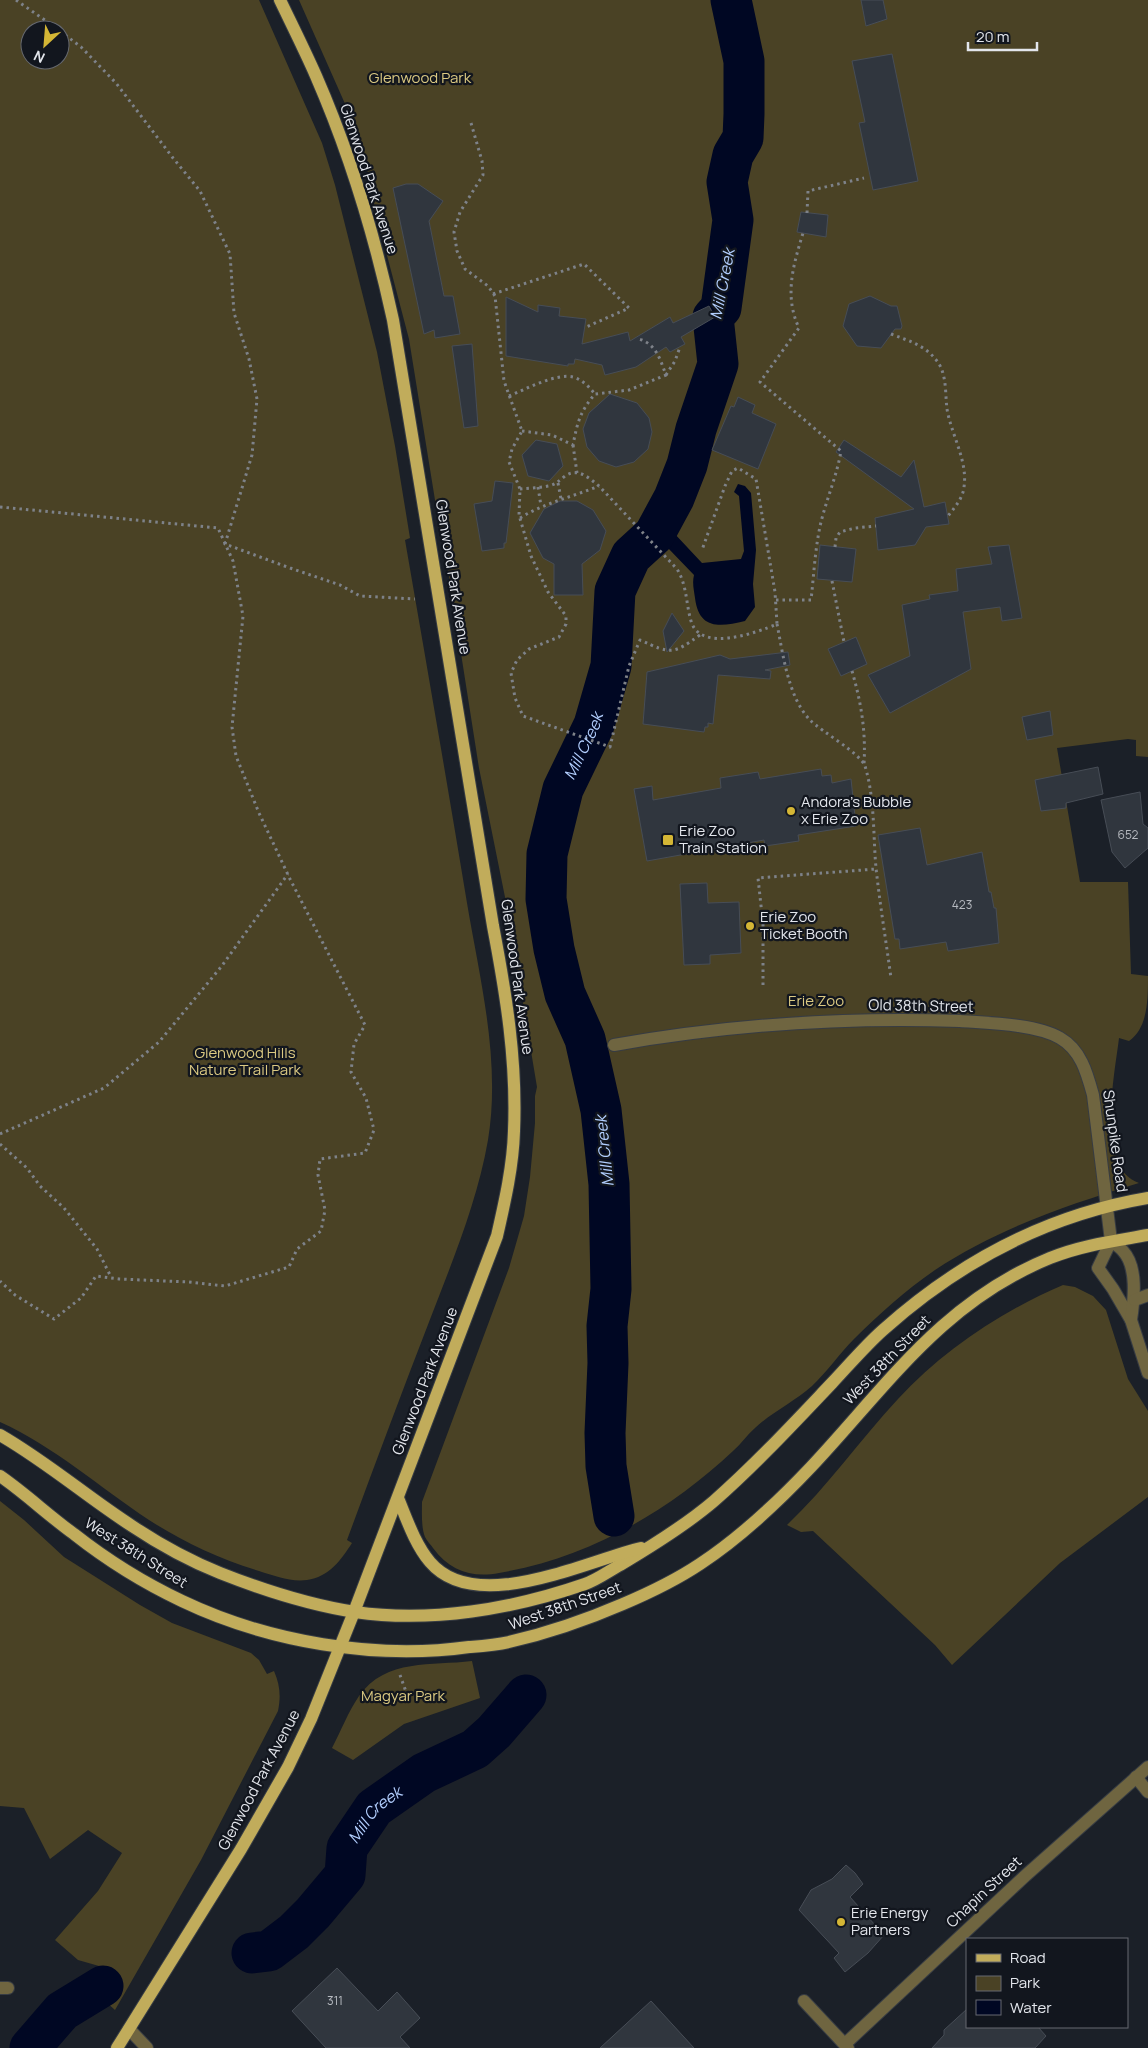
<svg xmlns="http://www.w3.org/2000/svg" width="1148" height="2048" font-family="Manrope,sans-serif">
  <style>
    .green { fill: #4a4225; fill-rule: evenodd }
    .water { fill: #000723 }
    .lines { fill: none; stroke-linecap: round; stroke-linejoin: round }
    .river { stroke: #000723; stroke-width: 41 }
    .building { fill: #30363e; stroke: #474d56 }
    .minor-casing { stroke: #373c43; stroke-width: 14 }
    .major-casing { stroke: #373c43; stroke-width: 14 }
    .path { stroke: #7e8289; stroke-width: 3; stroke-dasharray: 2.5 4; stroke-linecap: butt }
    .minor { stroke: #6f6540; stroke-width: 12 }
    .major { stroke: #c1ac5b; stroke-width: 12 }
    .poi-dot { fill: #d4b635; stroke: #12161e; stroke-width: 2 }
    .labels { text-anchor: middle; stroke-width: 4.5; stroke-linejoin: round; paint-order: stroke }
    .number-label { font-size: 12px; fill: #b6bac0 }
    .park-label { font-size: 15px; fill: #dbc982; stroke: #12161e }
    .street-label { font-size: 15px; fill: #e3e6ec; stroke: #12161e }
    .poi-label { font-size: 15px; fill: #e3e6ec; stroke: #12161e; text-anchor: start }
    .water-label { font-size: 16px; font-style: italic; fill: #b2cfff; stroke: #12161e }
  </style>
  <rect width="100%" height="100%" fill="#1b2028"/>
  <g class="green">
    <path d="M0 0H259L322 143 335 185 377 352 395 446 410 538 405 540C426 661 447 782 467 903 480 980 501 1061 488 1140 477 1203 452 1262 429 1322 401 1394 374 1467 347 1540L352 1543C341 1560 329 1577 307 1580 290 1582 275 1576 259 1571 220 1559 183 1542 149 1520 99 1487 55 1447 0 1422ZM30 30H60V60H30Z"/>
    <path d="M299 0H1148V757L1136 756V740L1128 739 1057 748 1080 882H1128L1131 974 1148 976C1148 999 1148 1028 1129 1041L1119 1038C1115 1073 1095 1168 1139 1183 1068 1205 998 1228 935 1270 906 1290 878 1315 854 1339 839 1354 827 1372 812 1386 794 1402 772 1412 755 1428 747 1435 741 1444 733 1451 668 1512 588 1558 499 1573 472 1578 450 1571 433 1548 431 1545 427 1541 425 1537 421 1527 422 1512 422 1502L509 1268 524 1216 530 1177 535 1123V1096L537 1087 507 907 479 768 449 577 435 500 409 339 368 183V173L346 106Z"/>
    <path d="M1063 1285 1075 1287 1093 1296 1106 1310 1128 1379 1148 1411V1497L1060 1563 952 1665 935 1645 813 1531 801 1532 787 1525C828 1486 860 1440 898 1399 943 1350 1002 1311 1063 1285Z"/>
    <path d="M0 1501 24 1520 64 1557 140 1605 172 1623 251 1653 259 1660 267 1674 274 1671C280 1685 281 1696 278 1711L201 1860 115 2010 105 2001 99 1966 78 1960 55 1940 98 1891 122 1853 88 1830 50 1859 24 1808 0 1806Z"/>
    <path d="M472 1661 480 1698 404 1724 353 1760 332 1748C341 1731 348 1712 359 1696 386 1658 432 1666 472 1661Z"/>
  </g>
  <path class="water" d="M738 484 745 486 751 493 756 550 753 584 755 607 745 621C720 627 699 630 695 598 694 590 692 583 694 575L667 547 673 532 702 563 741 559 744 551 739 496 734 492Z"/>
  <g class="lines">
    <g class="river">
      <path id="s1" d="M614 1516 606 1466 605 1433 608 1363 607 1326 611 1289 609 1184 601 1110 585 1039 565 994 554 949 546 899 547 854 563 789 594 725 611 666 615 591 631 556 654 535 674 498 687 465 696 429 718 364 713 317 721 308 733 220 727 182 733 155 743 138 744 114V61L731 0"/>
      <path id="s2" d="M252 1953 269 1951 294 1932 313 1913 345 1875 347 1848 374 1808 424 1773 475 1749 494 1732 526 1695"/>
      <path d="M30 2048 62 2011 103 1986"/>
    </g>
  </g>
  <g class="building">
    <path d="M861 0H883L887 19 866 26Z"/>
    <path d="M892 54 918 181 873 190 859 123 865 122 852 61Z"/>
    <path d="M406 184H418L443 201 429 221 444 296H453L460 334 435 338 434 330 424 334 393 188Z"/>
    <path d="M801 212 828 215 826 237 797 232Z"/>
    <path d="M870 296 891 306H897L902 326 901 329H895L881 348 857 346 843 326 849 304Z"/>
    <path d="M506 297 538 312V305L560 308 559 316 586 319 582 344 628 332 630 341 670 317 673 323 709 306 715 317 681 337 685 344 670 352 666 347 636 367 605 375 602 365 575 359 574 364H568V366L506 356Z"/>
    <path d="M472 344 478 426 464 428 452 346Z"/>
    <path d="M610 394 637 403 649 418 652 432 648 449 634 462 616 467 599 461 587 447 583 429 589 413Z"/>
    <path d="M738 397 755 405 752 413 776 424 758 469 712 450 731 406 734 407Z"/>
    <path d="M536 440 557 444 563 466 549 481 528 476 522 455Z"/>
    <path d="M844 440 901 477 914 460 924 507 945 502 949 524 926 527 915 545 878 550 875 518 914 509 836 452Z"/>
    <path d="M495 481 513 483 506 543H504V548L482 551 474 504 492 501Z"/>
    <path d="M560 501H577L593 510 606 531 600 550 582 564 583 595H554V564L543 558 530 533 544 509Z"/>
    <path d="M820 545 856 549 852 582 817 579Z"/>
    <path d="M1009 545 1022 618 1002 621 1000 607 963 612 971 669 890 713 868 675 910 656 902 605 930 599 929 595 958 591 956 569 992 564 988 547Z"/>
    <path d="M672 613 684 631 667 652 663 631Z"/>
    <path d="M856 637 867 664 841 676 828 649Z"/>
    <path d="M788 652 790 665 765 670 771 671 770 679 718 675 713 724 708 723V727H705L704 732 643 724 647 672 720 655 730 659Z"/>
    <path d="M1050 711 1053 735 1027 740 1022 717Z"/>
    <path d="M1098 767 1103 794 1066 803V808L1041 811 1035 780Z"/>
    <path d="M821 769 822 776 831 775 832 783 851 779 856 826 798 835 799 841 765 846 764 840 647 861 634 789 652 786 653 800 721 788 720 778 758 772 760 779Z"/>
    <path d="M1140 792 1143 824 1148 828V848L1125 868 1112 852 1101 800Z"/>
    <path d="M920 828 927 865 982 852 989 892H991L994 908H996L999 943 948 951 946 942 900 949 899 939H895L878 835Z"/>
    <path d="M707 883 708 903 739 902 741 953 710 955V964L684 965 680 884Z"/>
    <path d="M846 1865 855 1873 863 1884 850 1897 884 1935 868 1953 845 1972 834 1958 839 1953 799 1910 811 1890 832 1879Z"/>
    <path d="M337 1968 378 2011 397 1992 420 2018 400 2037 410 2048H326L292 2011Z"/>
    <path d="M651 2001 694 2048H600Z"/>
    <path d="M967 2009V2027H1038L1046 2036 1035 2048H932L944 2035V2030Z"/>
  </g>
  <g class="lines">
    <g class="minor-casing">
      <g id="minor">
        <path d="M614 1045C727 1025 844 1017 960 1021 987 1023 1036 1024 1060 1038 1081 1050 1087 1073 1093 1095L1111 1241 1098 1268 1113 1289 1131 1320 1148 1373"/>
        <path d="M1111 1241C1115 1244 1120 1247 1123 1251 1138 1267 1134 1300 1131 1320"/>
        <path d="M1135 1300 1148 1295"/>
        <path d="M1136 1777 1148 1792"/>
        <path d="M0 1988H8"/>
        <path d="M804 2001 848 2048"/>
        <path d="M129 2029 147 2048"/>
        <path d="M845 2044 1025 1876 1148 1767"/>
      </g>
    </g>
    <g class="major-casing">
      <g id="major">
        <path d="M0 1435C47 1462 87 1497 132 1526 159 1544 190 1561 220 1573 263 1590 310 1605 355 1612 431 1623 513 1609 585 1584 597 1580 609 1571 620 1565 652 1546 686 1525 714 1501 756 1464 794 1423 832 1383 849 1365 865 1346 883 1330 959 1262 1047 1215 1148 1198"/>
        <path d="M0 1476C26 1494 49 1516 74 1534 107 1560 144 1583 182 1601 268 1642 375 1660 469 1647 482 1646 496 1645 509 1642 548 1633 586 1620 623 1604 649 1593 676 1580 700 1564 741 1537 777 1503 811 1467 887 1386 942 1302 1050 1258 1082 1245 1115 1241 1148 1235"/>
        <path d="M398 1498C407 1520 415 1544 430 1562 476 1616 586 1561 641 1548"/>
        <path d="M117 2048 241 1849 288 1767 311 1719 354 1612 497 1236C505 1201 513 1166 514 1131 517 1061 506 994 493 926L393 320C375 237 350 154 316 76 305 51 292 25 280 0"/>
      </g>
    </g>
    <g class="path">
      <path d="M16 0 59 30"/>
      <path d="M60 31 81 47 116 83 173 158 200 191 230 254 234 313 249 359 257 399 252 455 225 544 290 568 340 585 360 596 415 599"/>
      <path d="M471 123 482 161 483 175 460 212 454 232 457 251 465 269 488 286 495 296 504 381 522 431 512 449 509 462 520 489 519 515 531 556 548 592 566 616V624L559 637 529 649 517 660 511 673 515 698 523 716 610 747 629 666 640 640C671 654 672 655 700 635"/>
      <path d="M807 213 808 191 864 178"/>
      <path d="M493 294 584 264 629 308 584 328"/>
      <path d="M891 334C909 341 925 345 937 361 947 374 945 393 947 409 951 434 968 461 964 487 963 498 955 507 948 516"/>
      <path d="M666 375 675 361 680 347"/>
      <path d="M509 396C526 389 556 373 573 377 583 380 589 387 595 394"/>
      <path d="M522 431 552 435 573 445C577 424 580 411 595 394L629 390 666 375C660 359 656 344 639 339"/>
      <path d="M573 445 577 473"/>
      <path d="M558 483 561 499"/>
      <path d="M538 487 541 506"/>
      <path d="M520 489C529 488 539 488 548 486 555 485 559 481 565 476 578 467 589 478 599 486L677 569C687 585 686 604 691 621 700 653 756 633 777 624L775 592 756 479 738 468 732 471 725 486 702 550"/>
      <path d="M0 507 218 528 233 561 243 616 232 727 236 756 259 813 290 879 365 1025 354 1044 351 1072 366 1098 374 1130 365 1153 320 1159 318 1175 325 1210 321 1231 297 1249 289 1267 225 1286 189 1282 119 1279 96 1276 81 1298 54 1319 15 1295 0 1281"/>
      <path d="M520 518C544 503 572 497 599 486"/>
      <path d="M835 547 836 538 840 532 855 528 876 526"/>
      <path d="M832 581 844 642"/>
      <path d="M776 600H811C814 574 815 548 821 522 827 498 837 475 841 451L760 382 799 328C784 296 793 266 803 233"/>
      <path d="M777 624C783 654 788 697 810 720 822 732 860 753 865 766 875 799 873 835 876 868 880 905 886 941 891 978"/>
      <path d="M852 671C861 702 866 731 864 764"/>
      <path d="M763 985V924L758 878 876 869"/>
      <path d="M0 1134 104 1088 159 1042 221 967 288 874"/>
      <path d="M0 1144 27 1168 40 1186 64 1208 97 1249 111 1277"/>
      <path d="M400 1675 410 1703"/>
    </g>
    <use href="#minor" class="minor"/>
    <use href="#major" class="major"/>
  </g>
  <g class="poi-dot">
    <circle cx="791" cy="811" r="5"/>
    <rect x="662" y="834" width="12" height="12" rx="2.5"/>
    <circle cx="750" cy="926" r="5"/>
    <circle cx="841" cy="1922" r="5"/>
  </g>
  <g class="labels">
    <g class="number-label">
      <text x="1128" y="839">652</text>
      <text x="962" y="909">423</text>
      <text x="335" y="2005">311</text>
    </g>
    <g class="park-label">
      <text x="420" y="83">Glenwood Park</text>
      <text x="816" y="1006">Erie Zoo</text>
      <text x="245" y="1058">Glenwood Hills<tspan x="245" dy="17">Nature Trail Park</tspan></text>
      <text x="403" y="1701">Magyar Park</text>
    </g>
    <g class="street-label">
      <text transform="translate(369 179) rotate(72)" y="5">Glenwood Park Avenue</text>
      <text transform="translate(453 577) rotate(81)" y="5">Glenwood Park Avenue</text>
      <text transform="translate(517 977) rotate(82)" y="5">Glenwood Park Avenue</text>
      <text transform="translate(921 1006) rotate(1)" y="5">Old 38th Street</text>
      <text transform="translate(1115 1141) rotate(82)" y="5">Shunpike Road</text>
      <text transform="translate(887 1360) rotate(-46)" y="5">West 38th Street</text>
      <text transform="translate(425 1381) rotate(-69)" y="5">Glenwood Park Avenue</text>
      <text transform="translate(136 1553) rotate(32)" y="5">West 38th Street</text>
      <text transform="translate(565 1606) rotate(-19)" y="5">West 38th Street</text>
      <text transform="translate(259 1780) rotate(-62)" y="5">Glenwood Park Avenue</text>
      <text transform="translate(984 1892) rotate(-43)" y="5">Chapin Street</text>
    </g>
    <g class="poi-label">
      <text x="801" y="807">Andora's Bubble<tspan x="801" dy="17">x Erie Zoo</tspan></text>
      <text x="679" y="836">Erie Zoo<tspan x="679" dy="17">Train Station</tspan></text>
      <text x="760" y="922">Erie Zoo<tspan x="760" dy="17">Ticket Booth</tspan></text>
      <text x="851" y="1918">Erie Energy<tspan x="851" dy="17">Partners</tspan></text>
    </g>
    <g class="water-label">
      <text transform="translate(722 284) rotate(-79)" y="6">Mill Creek</text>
      <text dy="6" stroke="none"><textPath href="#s1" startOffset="786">Mill Creek</textPath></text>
      <text transform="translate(604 1151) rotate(-96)" y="6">Mill Creek</text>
      <text dy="6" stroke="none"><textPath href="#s2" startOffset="196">Mill Creek</textPath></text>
    </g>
  </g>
  <rect x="966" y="1938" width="162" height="90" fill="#12161e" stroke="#666970"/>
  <rect x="976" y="1954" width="25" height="8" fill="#c1ac5b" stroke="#666970"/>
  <text x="1010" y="1963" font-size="15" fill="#e3e6ec">Road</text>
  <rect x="976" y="1976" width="25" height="15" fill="#4a4225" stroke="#666970"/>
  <text x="1010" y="1988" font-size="15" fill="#e3e6ec">Park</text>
  <rect x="976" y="2000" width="25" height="15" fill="#000723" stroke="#666970"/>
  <text x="1010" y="2013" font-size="15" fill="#e3e6ec">Water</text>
  <g transform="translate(45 45) rotate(206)"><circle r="24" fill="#12161e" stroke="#666970"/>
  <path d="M0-4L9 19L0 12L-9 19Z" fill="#d4b635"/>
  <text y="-8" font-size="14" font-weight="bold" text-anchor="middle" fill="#e3e6ec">N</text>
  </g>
  <path d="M968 42v8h69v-8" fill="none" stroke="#e3e6ec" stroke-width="2.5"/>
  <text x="976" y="42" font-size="15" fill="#e3e6ec" stroke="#12161e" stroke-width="4" paint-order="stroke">20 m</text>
</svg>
